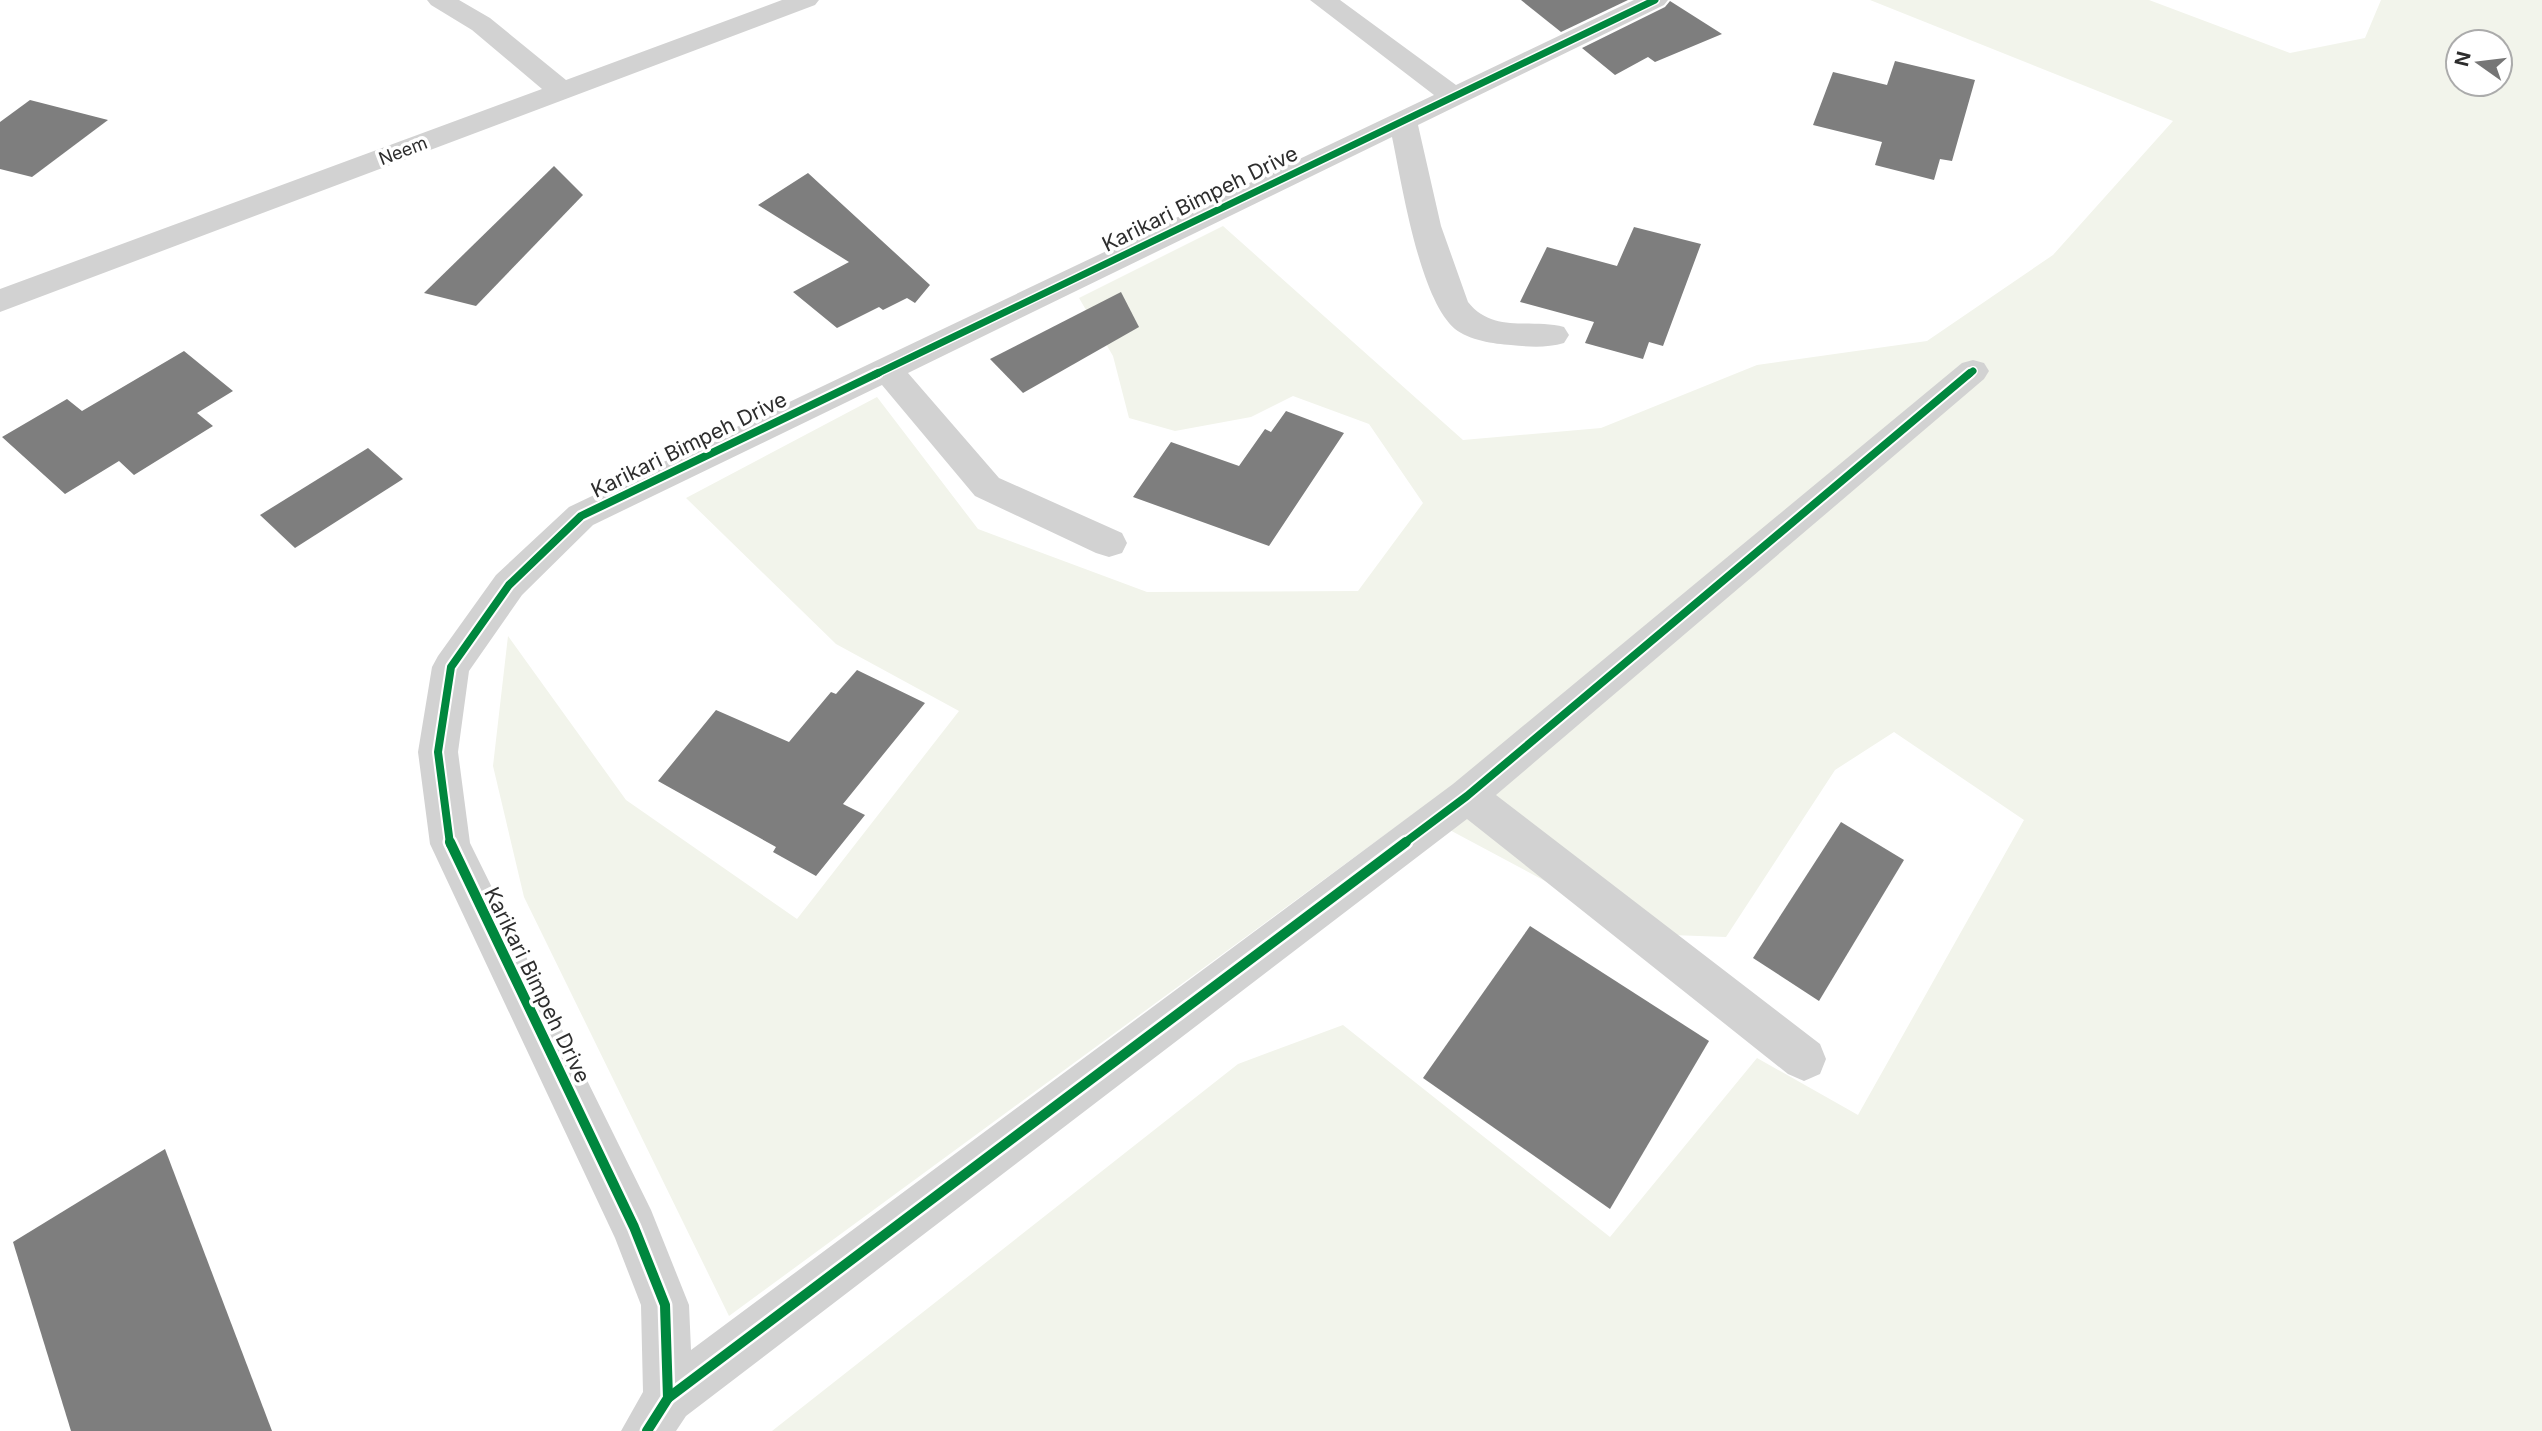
<svg xmlns="http://www.w3.org/2000/svg" width="2542" height="1431" font-family="Inter,sans-serif">
  <style>
    .green { fill: #f2f4eb; fill-rule: evenodd }
    .building { fill: #7e7e7e }
    .lines { fill: none; stroke-linecap: round; stroke-linejoin: round }
    .minor { fill: #d2d2d2; fill-rule: evenodd }
    .cycleway-far2-casing { stroke: #fff; stroke-width: 10 }
    .cycleway-far1-casing { stroke: #fff; stroke-width: 12 }
    .cycleway-casing { stroke: #fff; stroke-width: 15 }
    .cycleway-far2 { stroke: #00873e; stroke-width: 7 }
    .cycleway-far1 { stroke: #00873e; stroke-width: 8 }
    .cycleway { stroke: #00873e; stroke-width: 10 }
    .labels { text-anchor: middle; stroke-width: 7; stroke-linejoin: round; paint-order: stroke }
    .far-street-label { font-size: 18px; fill: #2d2d2d; stroke: #fff }
    .street-label { font-size: 21px; fill: #2d2d2d; stroke: #fff }
  </style>
  <rect width="100%" height="100%" fill="#fff"/>
  <path class="green" d="M1870 0H2149L2290 53 2365 38 2381 0H2542V1431H772L1238 1064 1343 1025 1610 1237 1757 1058 1858 1115 2024 820 1894 732 1835 770 1726 937 1644 934 1416 812 729 1316 524 897 493 766 508 636 626 800 797 919 959 711 836 644 686 498 877 397 978 529 1147 592 1358 591 1423 503 1369 424 1293 396 1251 417 1175 431 1129 418 1113 356 1079 298 1223 226 1463 440 1601 428 1757 365 1927 341 2053 255 2173 121ZM2458 42H2500V84H2458Z"/>
  <g class="building">
    <path d="M1521 0H1628L1561 32Z"/>
    <path d="M1670 1 1722 34 1655 62 1648 57 1615 75 1582 48 1665 7Z"/>
    <path d="M1895 61 1975 80 1952 161 1940 159 1934 180 1875 165 1882 142 1813 125 1833 72 1887 85Z"/>
    <path d="M30 100 108 120 32 177 0 169V122Z"/>
    <path d="M554 166 583 195 476 306 424 293Z"/>
    <path d="M808 173 930 285 915 303 907 298 883 310 879 307 837 328 793 292 849 262 758 205Z"/>
    <path d="M1634 227 1701 244 1663 346 1649 342 1643 359 1585 343 1594 322 1520 302 1547 247 1617 266Z"/>
    <path d="M1121 292 1139 327 1023 393 990 359Z"/>
    <path d="M184 351 233 391 197 413 213 426 134 475 119 461 65 494 2 437 67 399 82 411Z"/>
    <path d="M1286 411 1344 433 1269 546 1133 497 1171 442 1239 466 1265 429 1271 432Z"/>
    <path d="M368 448 403 479 295 548 260 515Z"/>
    <path d="M857 670 925 703 843 804 865 815 816 876 773 852 776 847 658 781 716 710 789 742 831 692 836 694Z"/>
    <path d="M1841 822 1904 860 1819 1001 1753 958Z"/>
    <path d="M1530 926 1709 1041 1610 1209 1423 1078Z"/>
    <path d="M165 1149 272 1431H71L13 1242Z"/>
  </g>
  <g class="lines">
    <g class="minor">
      <path d="M427 0H459L490 18 566 80 782 0H819L815 5 0 312V289L542 89 472 30 431 5Z"/>
      <path d="M1310 0H1340L1456 85 1634 0H1668L1664 5 1418 125 1441 226 1468 302C1493 334 1531 318 1564 327L1569 335 1564 343C1547 348 1529 347 1511 345 1494 344 1469 340 1455 329 1419 298 1402 184 1392 137L908 373 999 478 1122 533 1127 543 1122 553 1109 557 1096 553 975 496 882 385 593 525 522 595 469 671 458 752 470 843 651 1210 689 1305 691 1350 1453 784 1962 363 1973 360 1984 363 1989 371 1984 379 1496 795 1820 1044 1826 1059 1820 1074 1804 1081 1788 1074 1467 819 686 1416 676 1431H621L643 1392 641 1305 615 1238 430 844 418 752 432 667 438 656 496 575 569 507 1434 95Z"/>
    </g>
    <g class="cycleway-far2-casing">
      <g id="cycleway-far2">
        <path d="M874 375 1655 0"/>
        <path d="M1968 375 1973 371"/>
      </g>
    </g>
    <g class="cycleway-far1-casing">
      <g id="cycleway-far1">
        <path d="M450 844 438 752 451 667 509 585 581 516 878 373"/>
        <path d="M1403 844 1467 796 1970 373"/>
      </g>
    </g>
    <g class="cycleway-casing">
      <g id="cycleway">
        <path d="M450 842 634 1227 665 1305 668 1398 647 1431"/>
        <path d="M668 1398 1406 842"/>
      </g>
    </g>
    <use href="#cycleway-far2" class="cycleway-far2"/>
    <use href="#cycleway-far1" class="cycleway-far1"/>
    <use href="#cycleway" class="cycleway"/>
  </g>
  <g class="labels">
    <g class="far-street-label">
      <text transform="translate(403 151) rotate(-21)" y="6">Neem</text>
    </g>
    <g class="street-label">
      <text transform="translate(1200 199) rotate(-26)" y="7">Karikari Bimpeh Drive</text>
      <text transform="translate(689 445) rotate(-26)" y="7">Karikari Bimpeh Drive</text>
      <text transform="translate(537 985) rotate(64)" y="7">Karikari Bimpeh Drive</text>
    </g>
  </g>
  <g transform="translate(2479 63) rotate(284)"><circle r="33" fill="#ffffff" stroke="#ababab" stroke-width="2"/>
  <path d="M0-5L12 26L0 18L-12 26Z" fill="#767676"/>
  <text y="-10" font-size="19" font-weight="bold" text-anchor="middle" fill="#2d2d2d">N</text>
  </g>
</svg>
